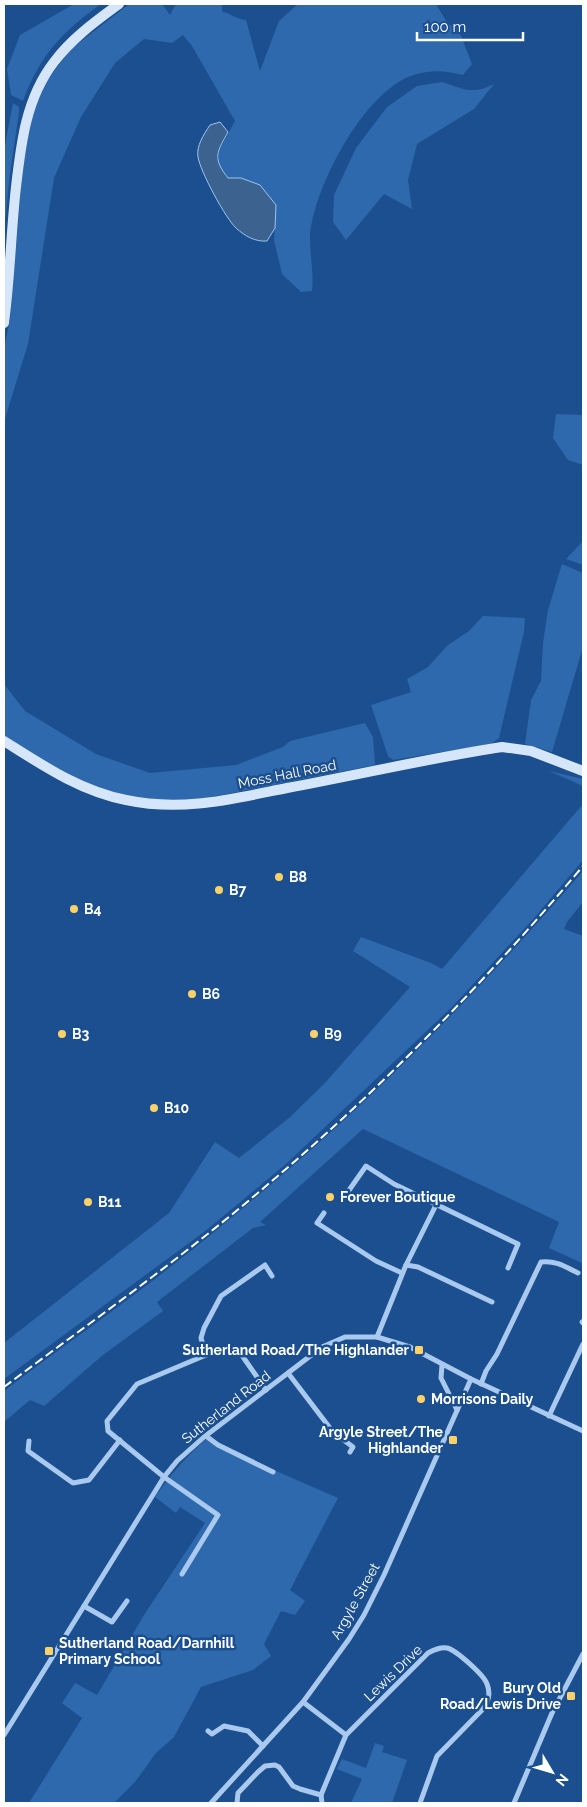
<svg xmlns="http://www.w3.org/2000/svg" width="587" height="1807" font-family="Raleway,sans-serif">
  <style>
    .green { fill: #2e69ad }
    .water { fill: #3c6290; stroke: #9cc4f0 }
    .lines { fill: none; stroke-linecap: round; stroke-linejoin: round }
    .street { stroke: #a9c9ee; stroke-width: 5 }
    .secondary { stroke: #d6e6fa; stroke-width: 10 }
    .rail { stroke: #fff; stroke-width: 2; stroke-dasharray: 9 4; stroke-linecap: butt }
    .poi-dot { fill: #ffd166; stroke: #1b4f8f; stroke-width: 2 }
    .labels { text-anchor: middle; stroke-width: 5; stroke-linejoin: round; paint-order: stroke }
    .street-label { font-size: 14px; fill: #fff; stroke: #1b4f8f }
    .poi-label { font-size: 14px; font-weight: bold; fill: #fff; stroke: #1b4f8f; text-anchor: start }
  </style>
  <rect width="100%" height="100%" fill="#1b4f8f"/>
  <g class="green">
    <path d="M74 4H101C62 32 40 55 23 101L11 95 7 69 20 35Z"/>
    <path d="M129 4H162L170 15 176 4H222V12C230 12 234 19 246 20L260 71 279 21 298 4H436L448 24 458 28 472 64 463 75C445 71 432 69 414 75 365 89 312 190 310 238 310 256 314 273 312 291L301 292 282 274 274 240 276 205 241 178H228L218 165 219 150 235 121 192 46 183 35 172 43 144 39 115 63 81 117 54 178 28 344 4 422V348L10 320 22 175 29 130 35 108 46 82 71 49Z"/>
    <path d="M442 82C463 89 473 95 494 84L474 109 417 144 408 180 412 209 384 194 346 240 333 222 334 195 356 148 387 107 417 86Z"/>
    <path d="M13 103 19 107V112L10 174 4 232V150Z"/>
    <path d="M556 414 583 415V465L568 460 553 438Z"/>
    <path d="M583 541V565L566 559Z"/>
    <path d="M562 564 583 573V647L552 752 525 744 531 700 541 681 543 643 548 610Z"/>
    <path d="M483 616 525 618 524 632 499 738 491 744 393 760 388 756 371 705 411 692 407 679 428 667 448 645 469 631Z"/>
    <path d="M4 684 25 711 96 754 150 773 236 765 283 747 290 741 365 723 373 737 375 765 191 801C166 801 138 801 114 794 74 782 39 757 4 736Z"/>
    <path d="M549 771 583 779V786Z"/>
    <path d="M583 804V860L535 917 451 1008 286 1164 204 1232 4 1379V1343L169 1213 215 1142 239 1158 289 1118 324 1084 410 987 353 951 361 937 431 963 442 969Z"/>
    <path d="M583 871V902L567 922 564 929 583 936 582 1263 549 1248 559 1222 363 1129 260 1222 266 1225 253 1228 157 1302 163 1311 103 1355 44 1406 30 1400 4 1422V1391C44 1360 86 1331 127 1300 177 1263 226 1223 274 1182 386 1087 487 982 583 871Z"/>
    <path d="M210 1436 218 1442 276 1471 338 1498 290 1590 305 1601 295 1615 281 1611 264 1644 271 1656 253 1670 201 1687 174 1737 156 1753 135 1782 114 1803H29L82 1718 62 1703 75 1683 97 1695 144 1615 205 1523 180 1507 176 1513 155 1497C171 1474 188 1454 210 1436Z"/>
    <path d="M375 1743 384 1746 382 1752 407 1760 392 1803H351L362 1779 337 1769 342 1759 366 1768Z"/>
  </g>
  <path class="water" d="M220 122 228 132C217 152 212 158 228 178H241L260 185 276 205 275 228 267 241C255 242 245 236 236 228 226 219 200 171 198 157 196 146 204 134 210 125Z"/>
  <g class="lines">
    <g class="street">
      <path d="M345 1196 366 1166 394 1184 518 1244 508 1268"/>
      <path d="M324 1213 317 1223 376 1261 402 1273"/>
      <path d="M406 1265 418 1267 492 1302"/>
      <path d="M582 1322 583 1323"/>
      <path d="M377 1337 406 1265 436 1205"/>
      <path d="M206 1355 201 1338 204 1328 221 1296 265 1265 272 1276"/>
      <path d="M442 1365 441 1378 457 1410"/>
      <path d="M288 1373 333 1432 353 1447 350 1452"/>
      <path d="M481 1384 486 1371 497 1354 541 1262C555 1260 566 1267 578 1273"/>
      <path d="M549 1416 583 1344"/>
      <path d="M206 1436 218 1445 273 1472"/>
      <path d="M29 1441 28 1451 73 1483 89 1480 120 1440"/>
      <path d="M182 1574 218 1515 164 1477 108 1431 107 1421 137 1384 206 1355 230 1348 241 1354 266 1390"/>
      <path d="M84 1606 112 1622 127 1601"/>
      <path d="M303 1702 346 1735"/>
      <path d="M208 1731 212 1734 224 1726 248 1731 263 1746"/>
      <path d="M4 1735 164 1477 177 1461 204 1437 322 1347 345 1337H377L410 1347 471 1379 583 1431"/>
      <path d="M211 1803 303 1702 349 1639 364 1615 384 1575 471 1379"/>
      <path d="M237 1803 238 1793 258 1772 265 1766 275 1765 279 1767 293 1786 300 1789 321 1795"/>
      <path d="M322 1803 321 1795 346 1735 428 1653C434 1650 440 1647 447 1648 456 1650 484 1675 487 1684 491 1694 488 1703 482 1710L437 1756 420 1803"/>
      <path d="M514 1803 552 1713 583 1654"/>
    </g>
    <g class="secondary">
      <path d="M4 323C10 278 11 232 16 187 21 143 26 98 54 62 72 38 96 21 119 4"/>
      <path d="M4 741C42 765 80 791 126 800 182 812 232 799 287 788 358 775 430 758 502 747L531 751 583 771"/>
    </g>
    <path class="rail" d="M4 1387C92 1321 182 1258 266 1186 381 1089 486 981 583 866"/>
  </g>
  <g class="poi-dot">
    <circle cx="279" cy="877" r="5"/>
    <circle cx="219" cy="890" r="5"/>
    <circle cx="74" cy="909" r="5"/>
    <circle cx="192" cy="994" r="5"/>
    <circle cx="62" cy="1034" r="5"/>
    <circle cx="314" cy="1034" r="5"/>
    <circle cx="154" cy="1108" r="5"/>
    <circle cx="330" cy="1197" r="5"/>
    <circle cx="88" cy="1202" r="5"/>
    <rect x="414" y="1345" width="10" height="10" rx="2.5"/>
    <circle cx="421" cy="1399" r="5"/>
    <rect x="448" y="1435" width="10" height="10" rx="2.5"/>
    <rect x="44" y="1646" width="10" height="10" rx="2.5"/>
    <rect x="566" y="1691" width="10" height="10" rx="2.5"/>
  </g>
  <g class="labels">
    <g class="street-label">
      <text transform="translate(287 774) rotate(-11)" y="5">Moss Hall Road</text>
      <text transform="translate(226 1407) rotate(-38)" y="5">Sutherland Road</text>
      <text transform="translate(355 1601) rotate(-61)" y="5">Argyle Street</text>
      <text transform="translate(393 1673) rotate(-44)" y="5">Lewis Drive</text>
    </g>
    <g class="poi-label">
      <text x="289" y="882">B8</text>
      <text x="229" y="895">B7</text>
      <text x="84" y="914">B4</text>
      <text x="202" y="999">B6</text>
      <text x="72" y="1039">B3</text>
      <text x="324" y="1039">B9</text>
      <text x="164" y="1113">B10</text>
      <text x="340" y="1202">Forever Boutique</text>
      <text x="98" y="1207">B11</text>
      <text x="409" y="1355" text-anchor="end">Sutherland Road/The Highlander</text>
      <text x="431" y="1404">Morrisons Daily</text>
      <text x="443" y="1437" text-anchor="end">Argyle Street/The<tspan x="443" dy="16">Highlander</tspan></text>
      <text x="59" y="1648">Sutherland Road/Darnhill<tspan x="59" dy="16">Primary School</tspan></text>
      <text x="561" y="1693" text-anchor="end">Bury Old<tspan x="561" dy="16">Road/Lewis Drive</tspan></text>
    </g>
  </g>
  <rect width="587" height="1807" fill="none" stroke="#ffffff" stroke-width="10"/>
  <g transform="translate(552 1772) rotate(128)" stroke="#1b4f8f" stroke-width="4" paint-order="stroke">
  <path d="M0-4L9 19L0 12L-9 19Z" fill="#ffffff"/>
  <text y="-8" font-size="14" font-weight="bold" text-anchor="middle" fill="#ffffff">N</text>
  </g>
  <path d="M417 32v8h106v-8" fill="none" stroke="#ffffff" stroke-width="2.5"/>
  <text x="424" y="32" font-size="15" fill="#ffffff" stroke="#1b4f8f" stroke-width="4" paint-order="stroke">100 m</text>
</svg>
